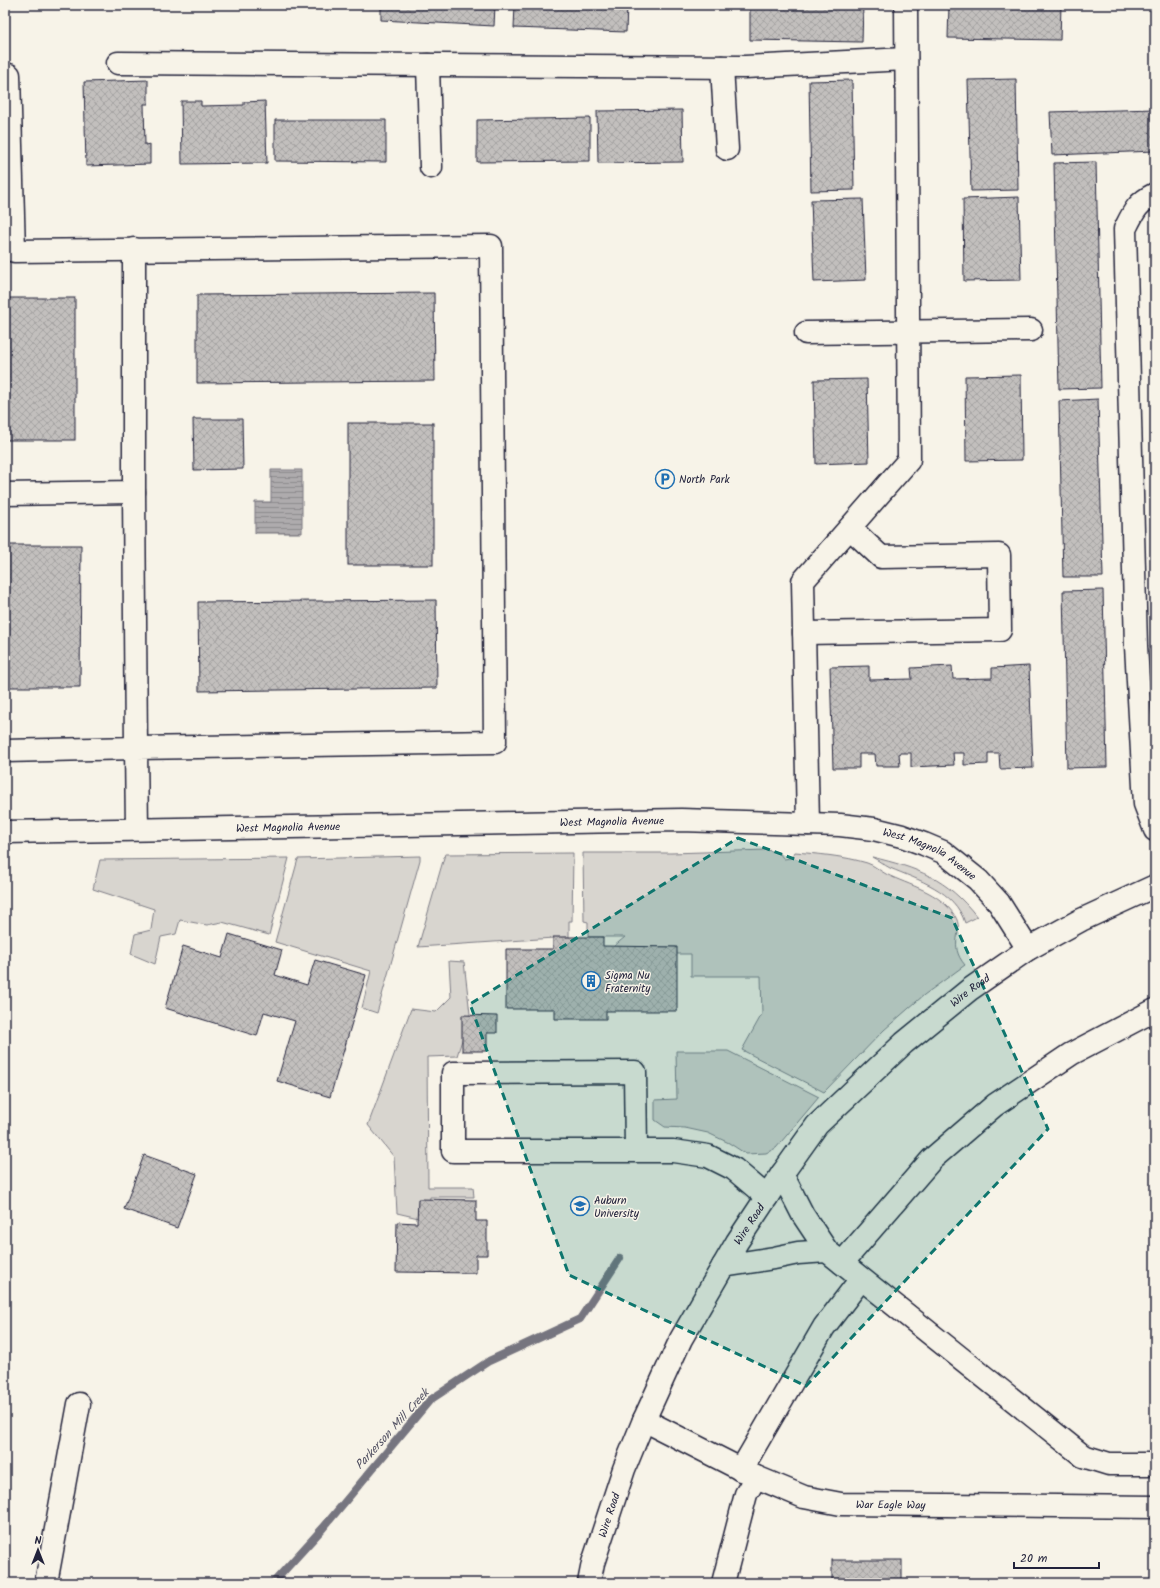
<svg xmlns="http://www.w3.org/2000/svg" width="1160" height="1588" font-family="Kalam,sans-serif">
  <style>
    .grass { fill: #d8d5cf; stroke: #7d7c85 }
    .water { fill: url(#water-rules); stroke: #76747f }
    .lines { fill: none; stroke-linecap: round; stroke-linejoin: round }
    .stream { stroke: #76747f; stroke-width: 8 }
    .building { fill: url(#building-cross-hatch); stroke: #22223b }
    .minor-casing { stroke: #22223b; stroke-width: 25 }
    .minor { stroke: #f7f3e8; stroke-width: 22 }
    .marked { fill: #0f766e; fill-opacity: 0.2; stroke: #0f766e; stroke-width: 3; stroke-dasharray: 8 5; stroke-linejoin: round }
    .labels { text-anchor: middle; stroke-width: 3; stroke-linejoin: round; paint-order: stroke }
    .poi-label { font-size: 11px; fill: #22223b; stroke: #f7f3e8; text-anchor: start }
    .street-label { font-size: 11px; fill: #22223b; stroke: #f7f3e8 }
    .water-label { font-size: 12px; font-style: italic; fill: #535263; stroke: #f7f3e8 }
  </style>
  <defs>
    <pattern id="water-rules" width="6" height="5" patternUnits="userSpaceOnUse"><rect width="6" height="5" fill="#aeabad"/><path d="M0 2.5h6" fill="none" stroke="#8d8b8e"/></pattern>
    <pattern id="building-cross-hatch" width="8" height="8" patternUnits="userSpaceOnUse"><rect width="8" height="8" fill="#c2bfbd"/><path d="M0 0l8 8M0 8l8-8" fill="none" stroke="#a6a4a3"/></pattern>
  </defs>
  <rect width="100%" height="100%" fill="#f7f3e8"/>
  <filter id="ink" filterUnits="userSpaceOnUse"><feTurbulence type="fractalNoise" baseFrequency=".025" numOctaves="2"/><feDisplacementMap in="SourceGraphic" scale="8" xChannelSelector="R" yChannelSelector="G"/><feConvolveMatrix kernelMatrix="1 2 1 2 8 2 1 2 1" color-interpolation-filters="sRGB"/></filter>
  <g filter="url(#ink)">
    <g class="grass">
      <path d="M767 850 779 853 784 859 791 858 795 852C818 854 844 856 867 863 874 865 880 871 886 874 910 886 939 891 955 916 965 931 947 944 965 965L924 995 884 1030 824 1092 742 1050 762 1014 761 976H691V954H677L676 947H613L625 937H588V922L584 921 583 853H671Z"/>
      <path d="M573 853 572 921H569V937L418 947 445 854Z"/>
      <path d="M420 856V860L377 1013 362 1008 371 971 275 942 298 859Z"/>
      <path d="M872 857C917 868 947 878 977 917L965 923C955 890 918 880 890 868 884 865 878 860 872 857Z"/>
      <path d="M289 858 269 935 222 922 207 925 180 920 176 934 161 937 155 964 131 954 135 934 151 930 154 909 93 889 100 860Z"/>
      <path d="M449 961 464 962 470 1014 457 1056 427 1057 428 1187H473L474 1197H430L427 1220 397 1213 394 1157 368 1125 411 1009 436 1012 451 997Z"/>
      <path d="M676 1051H728L819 1097 776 1148 766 1153 746 1154 729 1143 708 1133 685 1128 665 1127 655 1120V1100L677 1099Z"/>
    </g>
    <path class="water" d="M271 470H302V533H255V502H271Z"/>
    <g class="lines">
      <path class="stream" d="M273 1583 323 1528 430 1400 489 1361 580 1319 620 1258"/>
    </g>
    <g class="building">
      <path d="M276 5H353V8Z"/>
      <path d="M381 5H495L494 26 381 20Z"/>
      <path d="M515 5H627L626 32 514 28Z"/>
      <path d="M750 5H863L862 42 750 40Z"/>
      <path d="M949 5H1061L1060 40 948 38Z"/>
      <path d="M1016 79 1018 190 971 191 968 80Z"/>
      <path d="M148 80V104H144L145 145 150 144V164L86 166 84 82Z"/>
      <path d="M852 80 854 190 811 191 809 81Z"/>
      <path d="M181 101H201V106L244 105V102L265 101 267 163 182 164Z"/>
      <path d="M1155 109V151L1052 155 1050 112Z"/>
      <path d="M682 110 683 162 598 163 597 111Z"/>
      <path d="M590 118V161L477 162V120Z"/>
      <path d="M275 120H386V162L275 161Z"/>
      <path d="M1096 162 1101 388 1059 389 1054 163Z"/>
      <path d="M1019 197 1021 280 964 281 963 199Z"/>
      <path d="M863 199 866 280 814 282 811 200Z"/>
      <path d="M434 293 435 381 197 383V295Z"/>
      <rect x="5" y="298" width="70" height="142"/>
      <path d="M1021 375 1022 460 966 461 965 376Z"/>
      <path d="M867 379 869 462 816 464 814 380Z"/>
      <path d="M1098 399 1103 577H1063L1059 401Z"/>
      <path d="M193 419H242L243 469 194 470Z"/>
      <rect x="348" y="423" width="85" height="142"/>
      <path d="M5 545H81L80 687H5Z"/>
      <path d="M1103 590 1107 767 1067 768 1063 591Z"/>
      <path d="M436 600 437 688 199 691 198 602Z"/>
      <path d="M869 666V680L912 679 911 668 952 666 953 679 992 678V668L1029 666 1033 768 1000 769 999 753H988V764L964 765V753H953L954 765 911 767V753H899L900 766H876L875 754H859V768H833L830 667Z"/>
      <path d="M229 934 282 950 275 975 307 985 315 960 366 975 330 1097 277 1081 295 1021 264 1012 257 1036 165 1008 183 946 222 958Z"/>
      <path d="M553 937H603V946L677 947V1011H606V1019H555V1009H506V949H553Z"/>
      <path d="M462 1015 497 1016V1033H487V1051H462Z"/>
      <path d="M144 1155 197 1174 177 1228 124 1209Z"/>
      <path d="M418 1199 476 1200V1221H487V1255H476V1273L396 1272 397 1222 417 1223Z"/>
      <rect x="832" y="1560" width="70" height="23"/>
    </g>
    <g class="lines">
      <g class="minor-casing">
        <g id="minor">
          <path d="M118 63 745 67 906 59"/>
          <path d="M428 65 431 167"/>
          <path d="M722 67 727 149"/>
          <path d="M5 75H9L14 251 491 246 495 742 136 748 137 829"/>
          <path d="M1155 194C1137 203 1134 211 1125 229L1136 646 1145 804 1155 830"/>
          <path d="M806 333 1031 330"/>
          <path d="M5 494 134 492V249"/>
          <path d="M804 633 1000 630 999 555 881 557 850 528"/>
          <path d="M5 751 136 748 134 492"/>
          <path d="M808 824 803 581 909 460 906 5"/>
          <path id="s1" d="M5 832 681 820 840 825 874 829 902 836 924 844 943 852 978 880 999 903 1028 949"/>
          <path d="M636 1150 635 1072 453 1073V1151H673L708 1156 734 1169 767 1197"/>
          <path d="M782 1174 803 1215 827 1251 1083 1456 1109 1464H1155"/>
          <path d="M842 1263 932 1159 995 1105 1071 1054 1155 1010"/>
          <path d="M723 1266 774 1258 798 1253 827 1251"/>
          <path id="s2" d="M644 1420 756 1477 804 1497 841 1504 1155 1507"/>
          <path d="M741 1470 824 1327 861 1279"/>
          <path d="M46 1583 79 1404"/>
          <path id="s3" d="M589 1583 593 1563 624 1469 644 1420 681 1339 737 1242 782 1174 817 1125 904 1043 969 990 1028 949 1081 920 1155 886"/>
          <path d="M723 1583 746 1494 756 1477"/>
        </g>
      </g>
      <use href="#minor" class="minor"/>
    </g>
  </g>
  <path class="marked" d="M738 838 952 918 1048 1129 806 1386 569 1275 470 1004Z"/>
  <defs>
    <g id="parking-ring" transform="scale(1)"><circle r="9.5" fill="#f7f3e8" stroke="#1f6fb2" stroke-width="1.5"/><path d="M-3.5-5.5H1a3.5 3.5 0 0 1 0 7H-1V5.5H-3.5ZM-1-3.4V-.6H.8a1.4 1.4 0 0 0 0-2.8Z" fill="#1f6fb2"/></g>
    <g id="building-ring" transform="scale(1)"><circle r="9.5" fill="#f7f3e8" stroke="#1f6fb2" stroke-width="1.5"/><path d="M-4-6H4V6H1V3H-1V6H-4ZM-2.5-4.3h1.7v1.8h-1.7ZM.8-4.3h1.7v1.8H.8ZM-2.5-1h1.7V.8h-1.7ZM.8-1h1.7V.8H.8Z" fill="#1f6fb2"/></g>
    <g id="university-ring" transform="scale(1)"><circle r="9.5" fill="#f7f3e8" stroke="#1f6fb2" stroke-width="1.5"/><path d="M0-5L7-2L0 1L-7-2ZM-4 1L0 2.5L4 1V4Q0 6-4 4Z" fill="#1f6fb2"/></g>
  </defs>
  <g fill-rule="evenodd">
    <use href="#parking-ring" x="665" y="479"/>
    <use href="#building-ring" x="591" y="981"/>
    <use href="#university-ring" x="580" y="1206"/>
  </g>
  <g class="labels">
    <g class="poi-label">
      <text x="679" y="483">North Park</text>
      <text x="605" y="979">Sigma Nu<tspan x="605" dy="13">Fraternity</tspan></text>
      <text x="594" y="1204">Auburn<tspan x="594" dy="13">University</tspan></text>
    </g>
    <g class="street-label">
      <text dy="4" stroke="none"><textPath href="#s1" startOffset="607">West Magnolia Avenue</textPath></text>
      <text dy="4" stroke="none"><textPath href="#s1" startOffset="283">West Magnolia Avenue</textPath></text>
      <text dy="4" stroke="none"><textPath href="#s1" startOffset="931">West Magnolia Avenue</textPath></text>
      <text dy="4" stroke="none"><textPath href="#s3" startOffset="719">Wire Road</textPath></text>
      <text dy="4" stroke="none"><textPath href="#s3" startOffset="395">Wire Road</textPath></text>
      <text dy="4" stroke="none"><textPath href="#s2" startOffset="265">War Eagle Way</textPath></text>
      <text dy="4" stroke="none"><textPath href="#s3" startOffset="71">Wire Road</textPath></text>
    </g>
    <g class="water-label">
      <text transform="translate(392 1429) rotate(-48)" y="4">Parkerson Mill Creek</text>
    </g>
  </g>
  <rect width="1160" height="1588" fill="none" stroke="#f7f3e8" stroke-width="20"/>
  <rect x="10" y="10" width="1140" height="1568" fill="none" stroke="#22223b" stroke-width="1.5" filter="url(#ink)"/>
  <g transform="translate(38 1550)" stroke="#f7f3e8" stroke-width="3" paint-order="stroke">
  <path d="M0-3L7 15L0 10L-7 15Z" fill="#22223b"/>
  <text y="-6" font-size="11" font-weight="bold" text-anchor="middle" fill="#22223b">N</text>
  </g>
  <path d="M1014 1562v6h85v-6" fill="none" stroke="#22223b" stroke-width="2"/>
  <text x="1020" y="1562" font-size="12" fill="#22223b" stroke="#f7f3e8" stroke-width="3" paint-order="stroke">20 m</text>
</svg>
